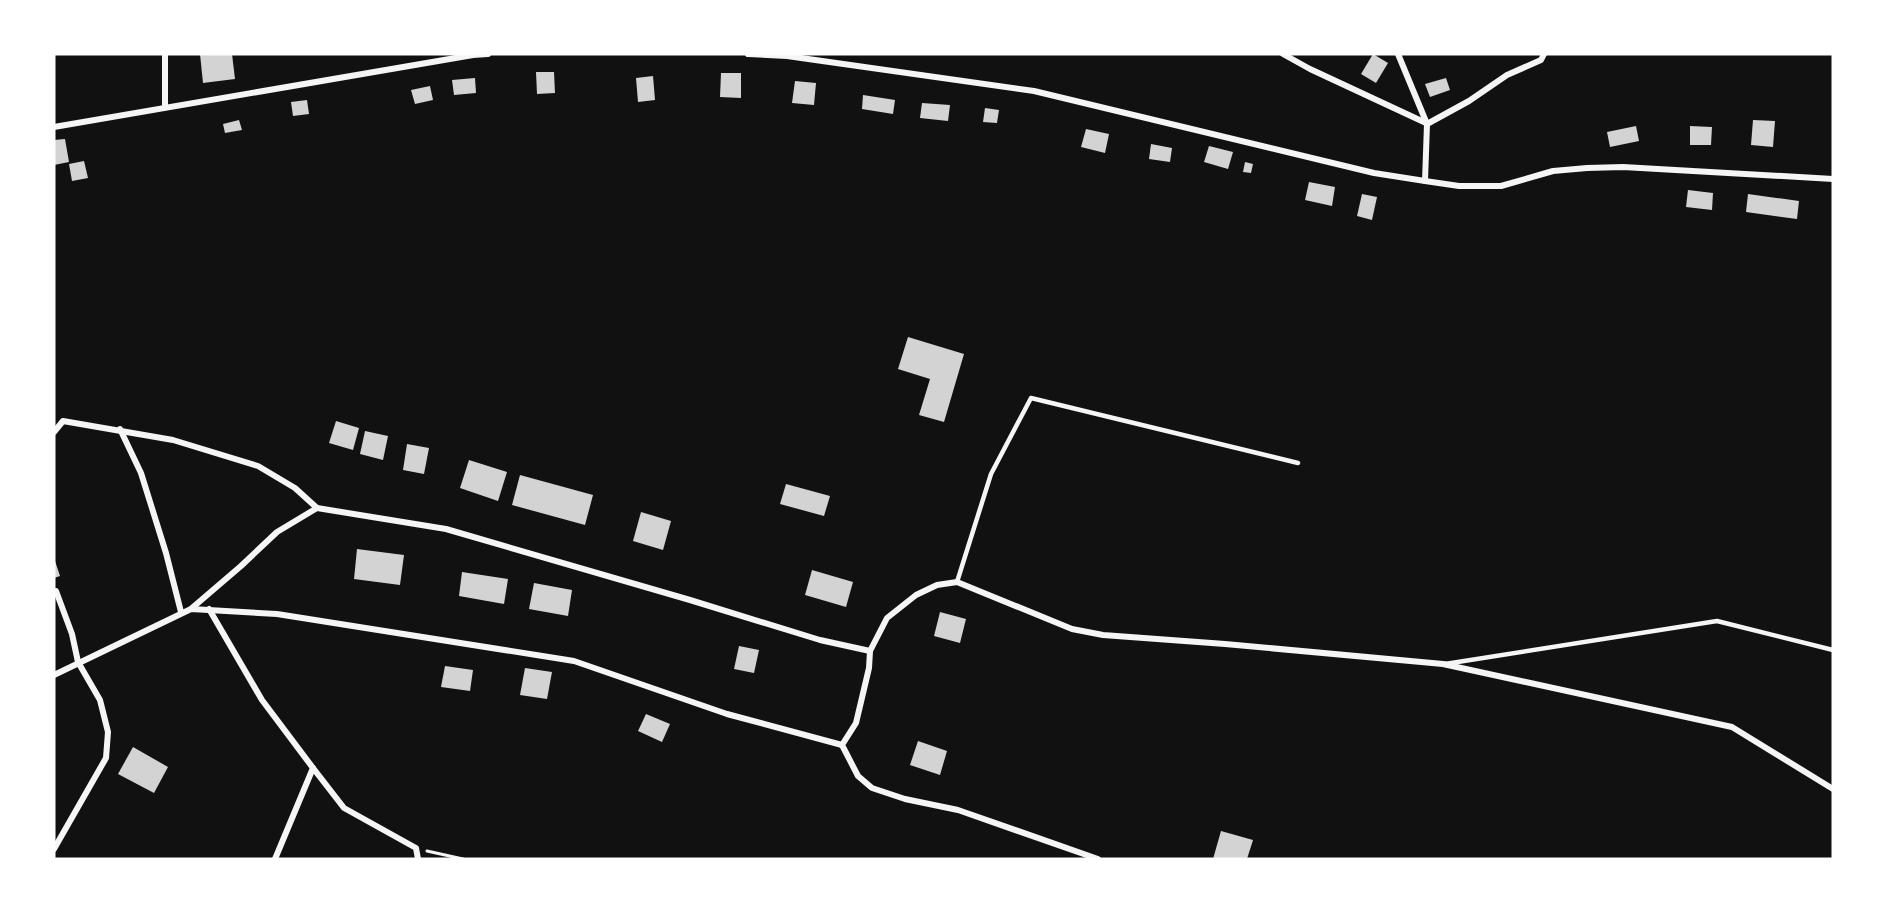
<svg xmlns="http://www.w3.org/2000/svg" width="1887" height="913" font-family="Rubik,sans-serif">
  <style>
    .building { fill: #d3d3d3 }
    .lines { fill: none; stroke-linecap: round; stroke-linejoin: round }
    .path { stroke: #f5f5f5; stroke-width: 3 }
    .service { stroke: #f5f5f5; stroke-width: 4.5 }
    .minor { stroke: #f5f5f5; stroke-width: 6 }
  </style>
  <rect width="100%" height="100%" fill="#111"/>
  <g class="building">
    <path d="M200 54H232L235 79 203 83Z"/>
    <path d="M1373 54 1388 63 1376 83 1361 74Z"/>
    <path d="M536 72H554L555 93 537 94Z"/>
    <path d="M721 73H741V98L720 97Z"/>
    <path d="M653 76 655 100 638 102 636 78Z"/>
    <path d="M475 78 476 93 454 95 452 80Z"/>
    <path d="M1446 78 1450 90 1430 97 1425 84Z"/>
    <path d="M795 81 816 83 814 105 792 103Z"/>
    <path d="M430 86 433 100 415 104 411 90Z"/>
    <path d="M863 95 895 100 893 114 862 109Z"/>
    <path d="M307 100 309 114 293 116 291 102Z"/>
    <path d="M922 103 950 105 948 121 920 118Z"/>
    <path d="M985 108 999 110 997 123 983 122Z"/>
    <path d="M239 120 242 130 225 133 223 124Z"/>
    <path d="M1753 120 1775 121 1773 147 1751 145Z"/>
    <path d="M1636 126 1639 141 1610 147 1607 132Z"/>
    <path d="M1690 126 1712 127 1711 145H1690Z"/>
    <path d="M1086 129 1109 134 1105 153 1081 147Z"/>
    <path d="M65 139 69 162 54 165V140Z"/>
    <path d="M1151 144 1172 148 1170 162 1149 159Z"/>
    <path d="M1209 146 1233 152 1228 169 1204 162Z"/>
    <path d="M84 161 88 178 72 181 69 164Z"/>
    <path d="M1245 162 1253 164 1251 173 1243 172Z"/>
    <path d="M1309 182 1335 187 1332 206 1305 200Z"/>
    <path d="M1688 190 1713 193 1712 210 1686 207Z"/>
    <path d="M1362 194 1377 197 1372 220 1357 216Z"/>
    <path d="M1748 194 1799 201 1797 219 1746 212Z"/>
    <path d="M908 337 964 354 944 422 919 415 930 379 898 369Z"/>
    <path d="M336 421 359 428 353 450 329 443Z"/>
    <path d="M365 431 388 436 383 460 360 454Z"/>
    <path d="M407 444 429 448 424 474 403 470Z"/>
    <path d="M469 460 507 472 498 501 460 488Z"/>
    <path d="M520 475 593 495 585 525 512 505Z"/>
    <path d="M786 484 830 496 824 516 780 504Z"/>
    <path d="M641 512 671 521 663 550 633 541Z"/>
    <path d="M357 549 404 555 400 585 354 579Z"/>
    <path d="M54 558 60 576 54 578Z"/>
    <path d="M812 570 853 582 846 607 805 595Z"/>
    <path d="M462 572 508 579 504 604 459 596Z"/>
    <path d="M534 583 572 590 568 616 529 609Z"/>
    <path d="M940 612 966 619 960 643 934 636Z"/>
    <path d="M739 646 759 650 754 673 734 669Z"/>
    <path d="M445 666 473 670 470 691 441 687Z"/>
    <path d="M525 668 552 672 547 699 520 695Z"/>
    <path d="M646 714 670 724 662 742 638 731Z"/>
    <path d="M918 741 947 751 940 775 910 765Z"/>
    <path d="M133 747 168 767 154 793 118 774Z"/>
    <path d="M1221 831 1253 840 1247 859H1213Z"/>
  </g>
  <g class="lines">
    <path class="path" d="M427 851 463 859"/>
    <g class="service">
      <path d="M957 582 991 474 1031 398 1298 463"/>
      <path d="M1445 664 1717 621 1833 650"/>
    </g>
    <g class="minor">
      <path d="M165 54V107"/>
      <path d="M748 54 787 56 1034 91 1374 173 1425 181"/>
      <path d="M1283 54 1310 69 1426 123"/>
      <path d="M1398 54 1427 124 1425 181 1459 186H1501L1553 171 1587 168 1623 167 1833 179"/>
      <path d="M1427 124 1469 101 1507 75 1541 60 1544 54"/>
      <path d="M54 127 473 55 488 54"/>
      <path d="M120 429 141 473 166 553 181 612"/>
      <path d="M54 432 63 421 173 440 258 466 295 488 317 508 277 532 241 566 192 608"/>
      <path d="M317 508 446 529 690 600 820 640 870 651"/>
      <path d="M209 609 262 700 313 768 275 859"/>
      <path d="M54 675 191 609 277 614 574 661 727 714 842 745"/>
      <path d="M313 768 344 808 416 848 418 859"/>
      <path d="M54 849 106 758 108 732 100 700 78 662 72 634 56 591"/>
      <path d="M1098 859 958 810 905 799 872 788 858 776 842 745 856 723 869 668 870 651 887 618 916 595 937 585 957 582 1072 629 1103 635 1225 644 1443 664 1732 727 1833 789"/>
    </g>
  </g>
  <rect width="1887" height="913" fill="none" stroke="#ffffff" stroke-width="111"/>
</svg>
